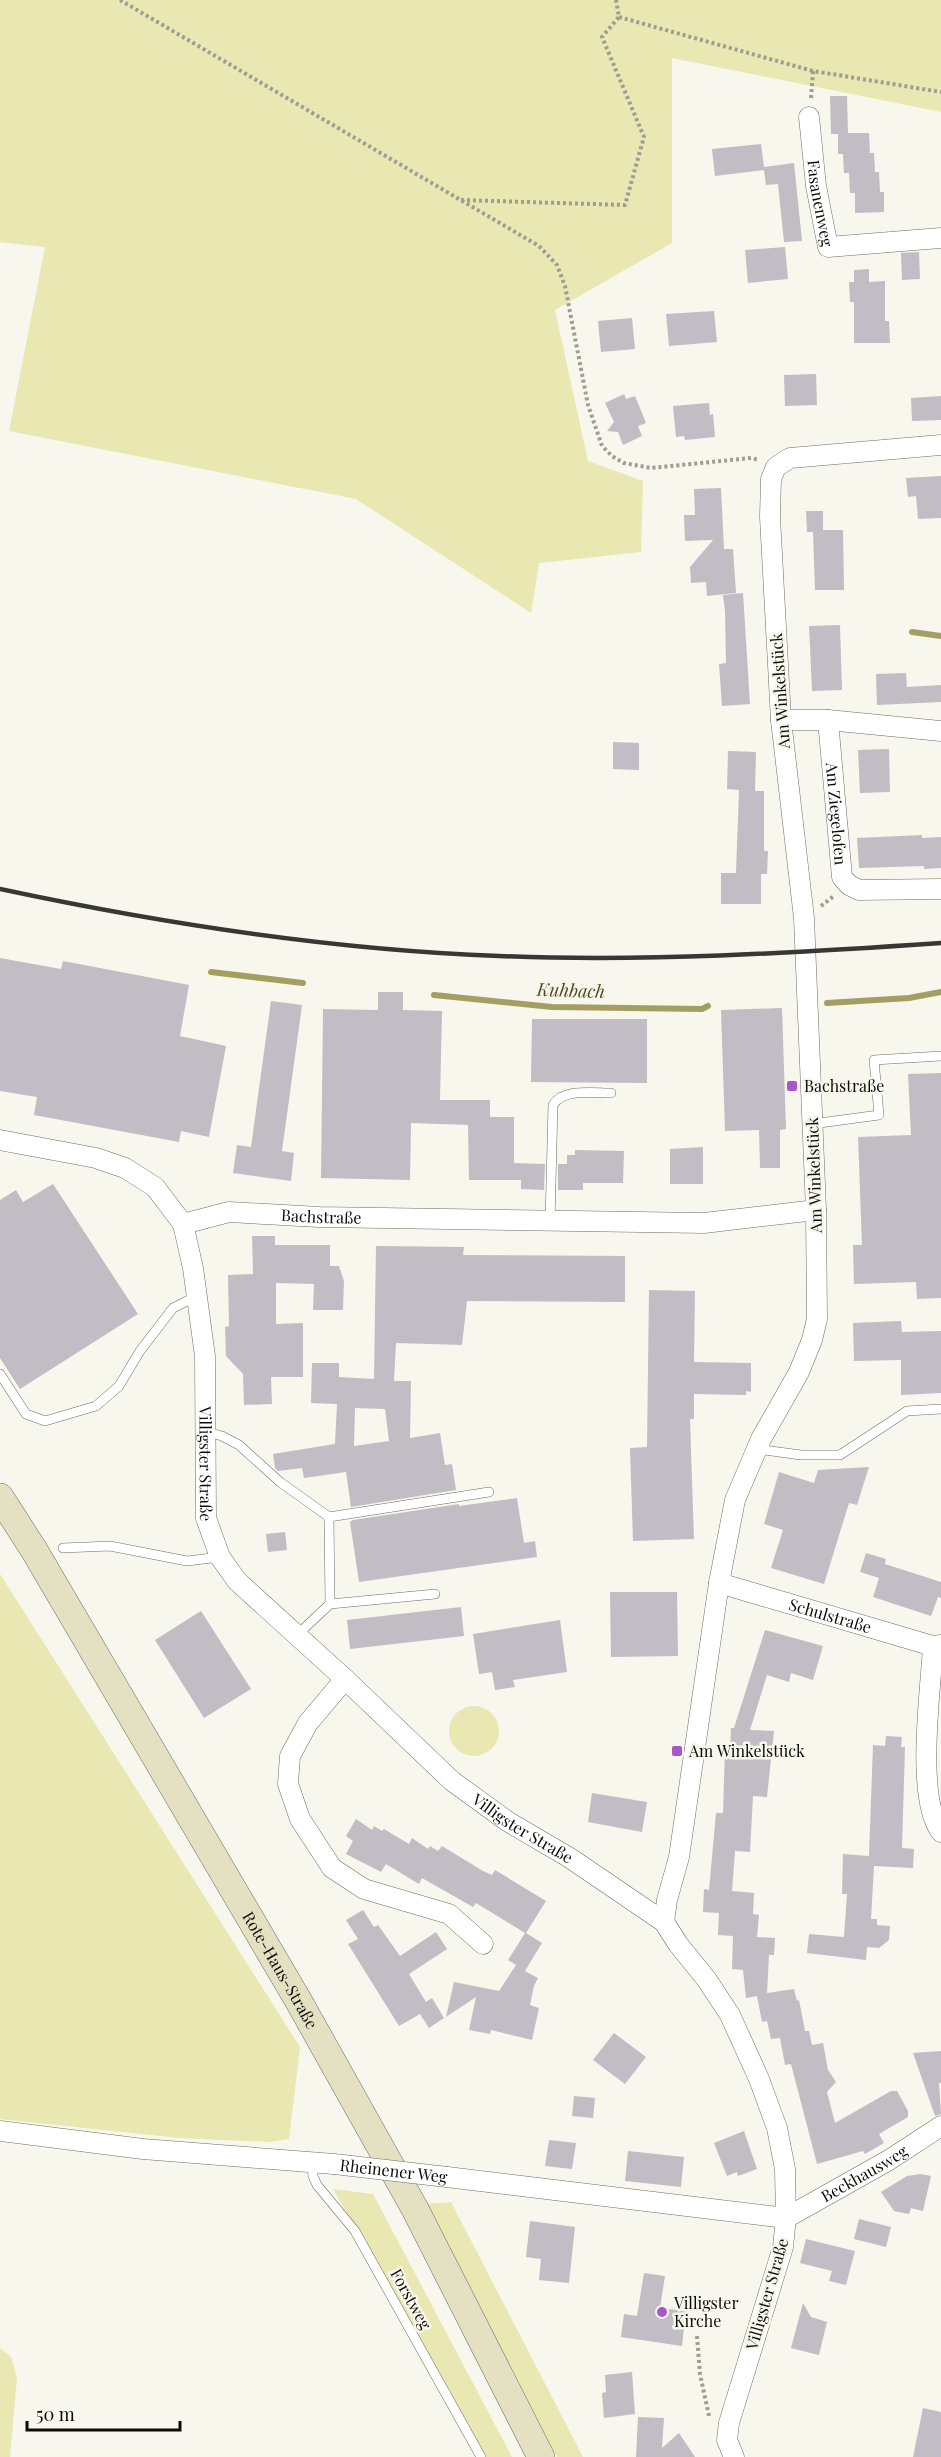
<svg xmlns="http://www.w3.org/2000/svg" width="941" height="2457" font-family="'Playfair Display',serif">
  <style>
    .green { fill: #e9e7b2 }
    .lines { fill: none; stroke-linecap: round; stroke-linejoin: round }
    .stream { stroke: #a39f61; stroke-width: 6 }
    .building { fill: #c2bcc4; fill-rule: evenodd }
    .service-casing { stroke: #6d6d64; stroke-width: 10 }
    .minor-casing { stroke: #6d6d64; stroke-width: 21 }
    .secondary-casing { stroke: #6d6d64; stroke-width: 28 }
    .path { stroke: #9d9d96; stroke-width: 4; stroke-dasharray: 3 3; stroke-linecap: butt }
    .service { stroke: #fff; stroke-width: 9 }
    .minor { stroke: #fff; stroke-width: 20 }
    .secondary { stroke: #e3e1c1; stroke-width: 27 }
    .rail { stroke: #383733; stroke-width: 4.5 }
    .minor-bridge-casing { stroke: #6d6d64; stroke-width: 21; stroke-linecap: butt }
    .minor-bridge { stroke: #fff; stroke-width: 20 }
    .poi-dot { fill: #a857c8; stroke: #f7f7ed; stroke-width: 2 }
    .labels { text-anchor: middle; stroke-width: 5; stroke-linejoin: round; paint-order: stroke }
    .street-label { font-size: 16px; fill: #0c0b08; stroke: #f7f7ed }
    .poi-label { font-size: 16px; fill: #0c0b08; stroke: #f7f7ed; text-anchor: start }
    .water-label { font-size: 18px; font-style: italic; fill: #504d1d; stroke: #f7f7ed }
  </style>
  <rect width="100%" height="100%" fill="#f7f7ed"/>
  <g class="green">
    <path d="M0 0H941V112L672 58V243L555 310 588 461 643 481 641 552 539 563 531 613 356 499 9 431 45 247 0 242Z"/>
    <path d="M0 1574 300 2047 289 2139 269 2142 179 2138 0 2119Z"/>
    <circle cx="474" cy="1731" r="25"/>
    <path d="M333 2189 373 2194 512 2457H483Z"/>
    <path d="M451 2202 583 2457H557L423 2204Z"/>
    <path d="M0 2348 11 2357 17 2378 10 2457H0Z"/>
  </g>
  <g class="lines">
    <g class="stream">
      <path d="M912 632 941 636"/>
      <path d="M211 972 303 983"/>
      <path d="M434 995 552 1007 702 1009 708 1006"/>
      <path d="M827 1003 909 998 941 992"/>
    </g>
  </g>
  <g class="building">
    <path d="M830 96H847L848 133H869L870 153H874L875 172H879L880 192H884V212L855 213V193H850L849 173H844L843 154H838V134H831Z"/>
    <path d="M761 144 764 167 794 163 802 241 784 242 778 184 766 185 764 170 715 176 712 149Z"/>
    <path d="M785 247 788 279 748 283 745 250Z"/>
    <path d="M919 252 920 279 902 280 901 253Z"/>
    <path d="M869 269V282L885 281V321H889L890 343H854V302H850L849 282H854V270Z"/>
    <path d="M714 311 717 342 669 346 666 314Z"/>
    <path d="M632 318 635 349 601 352 598 321Z"/>
    <path d="M816 374 817 405 785 406 784 375Z"/>
    <path d="M624 394 626 399 635 396 646 423 638 426 642 436 623 445 618 432 607 431 614 422 605 403Z"/>
    <path d="M941 396V420L912 421 911 398Z"/>
    <path d="M709 403 710 415 713 414 715 437 685 440 684 436 676 437 673 406Z"/>
    <path d="M941 476V518L918 519 916 496 908 497 906 478Z"/>
    <path d="M721 488 724 549H733L736 593 707 596 706 582 691 583 690 567 713 540 685 541 684 515H695L694 489Z"/>
    <path d="M806 511H823V530H843L844 590H815L813 532H807Z"/>
    <path d="M743 593 750 704 722 706 719 664 726 663 725 611 723 595Z"/>
    <path d="M840 625 842 690 812 691 809 626Z"/>
    <path d="M906 673 907 687 941 685V702L877 705 876 674Z"/>
    <path d="M613 742 639 743V770L613 769Z"/>
    <path d="M889 749 890 792 860 793 858 750Z"/>
    <path d="M728 751 756 752 755 791H764V851H768L767 874H761V904H721V873H736L739 790 727 789Z"/>
    <path d="M922 835V838L941 837V868L924 869V866L859 868 857 838Z"/>
    <path d="M0 958 61 969 63 961 189 985 180 1036 226 1046 209 1137 181 1131 179 1142 34 1115 37 1097 0 1091Z"/>
    <path d="M378 992H403V1010L442 1011 440 1100H490V1117H514V1163L545 1164 544 1190 521 1189V1180H469L468 1125 411 1123 410 1180 321 1178 323 1009 378 1010Z"/>
    <path d="M271 1001 302 1005 282 1151 294 1153 291 1181 233 1173 237 1145 251 1147Z"/>
    <path d="M782 1008 786 1129 780 1130V1168H760L759 1130 725 1131 721 1010Z"/>
    <path d="M532 1019H647V1083L531 1082Z"/>
    <path d="M941 1073V1298L917 1299 916 1282 854 1284 853 1245H862L858 1137 911 1135 908 1074Z"/>
    <path d="M703 1147V1184H670V1149Z"/>
    <path d="M575 1150 624 1151 623 1183H583V1190H558V1164H567V1155H575Z"/>
    <path d="M53 1184 138 1314 20 1389 0 1358V1200L16 1190 23 1202Z"/>
    <path d="M252 1236H275V1245H330V1266H339L344 1281 343 1310H313L314 1284 276 1283V1324L303 1323V1377H271L272 1404 244 1405 243 1374 226 1356 225 1327 229 1326 228 1275 253 1274Z"/>
    <path d="M376 1246 464 1247 463 1255 625 1256V1302L467 1301 462 1345 396 1343 394 1381H411L410 1438 440 1433 445 1465 452 1464 456 1490 351 1507 346 1472 304 1478 302 1468 278 1471 275 1468 273 1454 335 1444 337 1404 311 1403 312 1363H339V1377L374 1379ZM355 1408 385 1409 389 1441 354 1446Z"/>
    <path d="M649 1290 695 1291 694 1362 751 1363V1392L746 1391V1395L694 1394V1419H690L694 1539 633 1541 630 1448 647 1447Z"/>
    <path d="M901 1321 902 1332 941 1331V1393L901 1395V1360L854 1361 853 1323Z"/>
    <path d="M869 1467 857 1505 849 1503 824 1584 771 1568 783 1530 764 1524 779 1472 814 1483 818 1470Z"/>
    <path d="M517 1498 524 1543 535 1541 537 1557 359 1582 350 1522 353 1520 459 1504V1506Z"/>
    <path d="M285 1532 287 1550 268 1552 266 1534Z"/>
    <path d="M866 1553 886 1559 885 1564 941 1582V1598L938 1597 931 1616 873 1597 879 1578 860 1572Z"/>
    <path d="M610 1592H677L678 1656 611 1657Z"/>
    <path d="M461 1607 464 1636 350 1649 347 1620Z"/>
    <path d="M201 1611 251 1689 204 1718 155 1640Z"/>
    <path d="M560 1620 567 1672 513 1680 515 1687 495 1690 492 1672 479 1674 473 1634Z"/>
    <path d="M765 1630 823 1646 813 1680 791 1673 789 1682 767 1675 750 1730 774 1731 767 1797 753 1796 750 1852 735 1851 732 1891 754 1893 753 1914 759 1915 757 1937 775 1938 774 1955H769L767 1993 794 1989 797 2001 799 2000 805 2031H809L812 2045 823 2043 828 2070 836 2082 827 2092 835 2123 891 2091H897L908 2111V2117L879 2134 884 2143 865 2154 863 2151 817 2164 791 2064 785 2065 780 2038 771 2039 767 2021 762 2022 757 1996 746 1998 743 1970 732 1969 733 1936 718 1935 719 1913 703 1912 704 1889 709 1890 716 1813H723L725 1750H730L731 1728H734Z"/>
    <path d="M886 1736 902 1737 901 1747H905L902 1848 914 1849 913 1868 874 1866 871 1919H877V1925L890 1926 889 1940 879 1948 867 1947 866 1960 807 1953 809 1934 844 1937 847 1894H842L843 1854 869 1856 873 1745 885 1746Z"/>
    <path d="M592 1793 647 1802 642 1832 588 1822Z"/>
    <path d="M356 1819 372 1830 374 1826 382 1831 384 1829 409 1844 412 1838 428 1849 430 1846 438 1851 442 1846 483 1871 492 1875 495 1870 546 1901 526 1933 542 1943 525 1971 538 1978 534 1986 530 2005 539 2008 532 2040 491 2030 490 2034 469 2030 476 1997 446 2017 454 1982 499 1991 516 1965 508 1960 525 1933 476 1903 473 1907 422 1878 419 1884 386 1864 381 1872 346 1854 353 1841 346 1836Z"/>
    <path d="M363 1910 374 1927 378 1925 400 1956 436 1932 447 1949 409 1974 426 2002 432 1998 444 2018 429 2028 420 2014 399 2026 348 1944 358 1939 346 1920Z"/>
    <path d="M614 2033 646 2057 625 2084 593 2060Z"/>
    <path d="M941 2051V2083H939L941 2114 935 2116 913 2053Z"/>
    <path d="M574 2096 595 2098 593 2118 572 2116Z"/>
    <path d="M744 2131 757 2169 738 2176 737 2172 727 2176 714 2143Z"/>
    <path d="M549 2140 576 2143 572 2169 545 2166Z"/>
    <path d="M628 2151 684 2157 681 2187 625 2181Z"/>
    <path d="M920 2174 931 2176 923 2211 911 2208 909 2214 894 2211 881 2192 907 2176Z"/>
    <path d="M859 2219 891 2227 886 2247 854 2239Z"/>
    <path d="M530 2221 575 2227 569 2283 539 2280 541 2259 526 2257Z"/>
    <path d="M806 2239 855 2251 846 2285 829 2281 832 2271 800 2263Z"/>
    <path d="M644 2273 665 2276 660 2308 686 2311 682 2346 621 2337 624 2314 637 2316Z"/>
    <path d="M803 2303 811 2317 827 2322 819 2355 791 2348Z"/>
    <path d="M632 2372 635 2414 604 2418 602 2393 606 2392 605 2375Z"/>
    <path d="M923 2408 941 2412V2457H913Z"/>
    <path d="M638 2417 664 2418 662 2448 679 2433 695 2457H636Z"/>
  </g>
  <g class="lines">
    <g class="service-casing">
      <g id="service">
        <path d="M812 1124 879 1115 874 1060 941 1056"/>
        <path d="M550 1221 553 1105C563 1088 594 1093 611 1093"/>
        <path d="M0 1374 26 1414 45 1421 96 1406 119 1386 140 1351 173 1308 197 1296"/>
        <path d="M206 1436 214 1434 222 1436 239 1445 280 1482 329 1517"/>
        <path d="M756 1449 801 1455H840L907 1411 941 1409"/>
        <path d="M63 1548 110 1546 187 1561 220 1557"/>
        <path d="M330 1604 329 1517 489 1492"/>
        <path d="M297 1635 330 1604 435 1594"/>
        <path d="M312 2161 313 2176 317 2185 355 2231 481 2457"/>
      </g>
    </g>
    <g class="minor-casing">
      <g id="minor">
        <path id="s1" d="M809 117 816 186 828 247 941 238"/>
        <path d="M781 720H828L941 731"/>
        <path id="s2" d="M828 720 842 877 849 885 859 890 941 889"/>
        <path id="s3" d="M0 1140 96 1158 125 1168 155 1187 183 1224 193 1268 205 1356 206 1518 220 1557 237 1581 345 1679 452 1781 507 1821 570 1858 664 1922 678 1944 707 1980 730 2015 759 2079 777 2128 785 2169 786 2218 783 2247 729 2423 727 2440 734 2457"/>
        <path id="s4" d="M183 1224 229 1212 319 1217 704 1223 816 1210"/>
        <path id="s5" d="M719 1583 933 1646 941 1645"/>
        <path d="M933 1646C931 1689 915 1797 941 1832"/>
        <path d="M345 1679 308 1723 290 1756 288 1784 300 1819 332 1868 364 1889 449 1914 483 1944"/>
        <path d="M664 1922 667 1900 679 1857 719 1583 735 1500 761 1439 799 1372 812 1340 817 1319 816 1210 804 918 781 720 770 517 771 479 776 467 790 458 941 445"/>
        <path d="M0 2131 143 2149 334 2164"/>
        <path d="M447 2177 786 2218"/>
        <path id="s6" d="M786 2218 889 2160 941 2126"/>
      </g>
    </g>
    <g class="secondary-casing">
      <g id="secondary">
        <path id="s7" d="M0 1497 34 1550 298 2000 415 2209 541 2457"/>
      </g>
    </g>
    <g class="path">
      <path d="M120 0 539 246 557 265 565 286 588 405 602 446 612 456 624 463 651 468 751 458 759 460"/>
      <path d="M619 17 813 71 941 92"/>
      <path d="M811 98 813 71"/>
      <path d="M461 200 625 205 644 137 602 37 619 17 616 0"/>
      <path d="M821 906 834 896"/>
      <path d="M697 2336 700 2374 709 2416"/>
    </g>
    <use href="#service" class="service"/>
    <use href="#minor" class="minor"/>
    <use href="#secondary" class="secondary"/>
    <path class="rail" d="M0 889C164 924 331 950 499 956 647 962 794 953 941 943"/>
    <g class="minor-bridge-casing">
      <g id="minor-bridge">
        <path id="s8" d="M334 2164 447 2177"/>
      </g>
    </g>
    <use href="#minor-bridge" class="minor-bridge"/>
  </g>
  <g class="poi-dot">
    <rect x="786" y="1080" width="12" height="12" rx="3"/>
    <rect x="671" y="1745" width="12" height="12" rx="3"/>
    <circle cx="662" cy="2312" r="6"/>
  </g>
  <g class="labels">
    <g class="street-label">
      <text dy="6" stroke="none"><textPath href="#s1" startOffset="87">Fasanenweg</textPath></text>
      <text transform="translate(780 691) rotate(-94)" y="6">Am Winkelstück</text>
      <text dy="6" stroke="none"><textPath href="#s2" startOffset="94">Am Ziegelofen</textPath></text>
      <text transform="translate(814 1175) rotate(-92)" y="6">Am Winkelstück</text>
      <text dy="6" stroke="none"><textPath href="#s4" startOffset="140">Bachstraße</textPath></text>
      <text dy="6" stroke="none"><textPath href="#s3" startOffset="452">Villigster Straße</textPath></text>
      <text dy="6" stroke="none"><textPath href="#s5" startOffset="116">Schulstraße</textPath></text>
      <text dy="6" stroke="none"><textPath href="#s3" startOffset="956">Villigster Straße</textPath></text>
      <text dy="6" stroke="none"><textPath href="#s7" startOffset="550">Rote-Haus-Straße</textPath></text>
      <text dy="6" stroke="none"><textPath href="#s8" startOffset="60">Rheinener Weg</textPath></text>
      <text dy="6" stroke="none"><textPath href="#s6" startOffset="90">Beckhausweg</textPath></text>
      <text transform="translate(767 2294) rotate(-74)" y="6">Villigster Straße</text>
      <text transform="translate(411 2299) rotate(61)" y="6">Forstweg</text>
    </g>
    <g class="poi-label">
      <text x="804" y="1092">Bachstraße</text>
      <text x="689" y="1757">Am Winkelstück</text>
      <text x="674" y="2309">Villigster<tspan x="674" dy="18">Kirche</tspan></text>
    </g>
    <g class="water-label">
      <text transform="translate(571 991) rotate(2)" y="6">Kuhbach</text>
    </g>
  </g>
  <path d="M27 2421v9h153v-9" fill="none" stroke="#0c0b08" stroke-width="3"/>
  <text x="36" y="2421" font-size="18" fill="#0c0b08" stroke="#f7f7ed" stroke-width="4.5" paint-order="stroke">50 m</text>
</svg>
